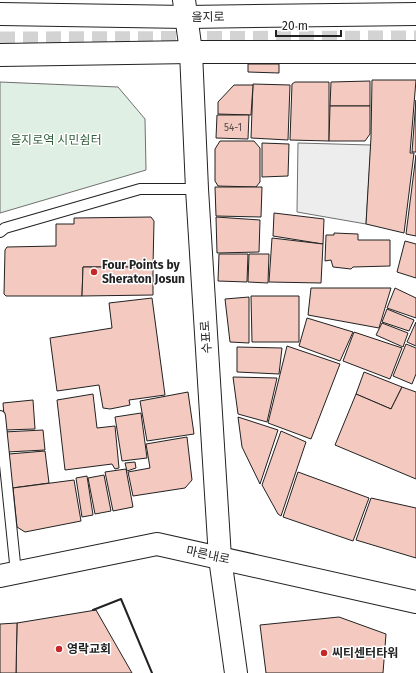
<svg xmlns="http://www.w3.org/2000/svg" width="416" height="673" font-family="'Fira Sans','Noto Sans KR',sans-serif">
  <style>
    .green { fill: #e0efe3; stroke: #6f6f6f }
    .parking { fill: #ededed; stroke: #6f6f6f }
    .building { fill: #f3c9c0; stroke: #222 }
    .lines { fill: none; stroke-linecap: round; stroke-linejoin: round }
    .pedestrian-tunnel { stroke: #d3d3d3; stroke-width: 15; stroke-dasharray: 15 8; stroke-linecap: butt }
    .service-casing { stroke: #222; stroke-width: 12 }
    .tertiary-casing { stroke: #222; stroke-width: 24 }
    .secondary-casing { stroke: #222; stroke-width: 24 }
    .primary-casing { stroke: #222; stroke-width: 24 }
    .service { stroke: #fff; stroke-width: 10 }
    .tertiary { stroke: #fff; stroke-width: 22 }
    .secondary { stroke: #fff; stroke-width: 22 }
    .primary { stroke: #fff; stroke-width: 22 }
    .wall { stroke: #222; stroke-width: 2 }
    .poi-dot { fill: #c62828; stroke: #fff; stroke-width: 1.5 }
    .labels { text-anchor: middle; stroke-width: 3; stroke-linejoin: round; paint-order: stroke }
    .number-label { font-size: 10px; fill: #564c4a }
    .street-label { font-size: 12px; fill: #222; stroke: #fff }
    .park-label { font-size: 12px; fill: #2f5e38; stroke: #fff }
    .poi-label { font-size: 12px; font-weight: bold; fill: #222; stroke: #fff; text-anchor: start }
  </style>
  <rect width="100%" height="100%" fill="#fff"/>
  <path class="green" d="M0 82 118 87 145 119 146 170 0 213Z"/>
  <path class="parking" d="M298 143 371 145 366 224 297 212Z"/>
  <g class="building">
    <path d="M248 64H279V73L248 72Z"/>
    <path d="M372 80H416L410 153H414L404 233 366 224 371 137Z"/>
    <path d="M370 81V106H330L331 82Z"/>
    <path d="M295 82H329V141L290 140 292 84Z"/>
    <path d="M253 84 290 85 288 140 251 138Z"/>
    <path d="M234 85H253L251 115 218 114V102Z"/>
    <path d="M416 100V152H412Z"/>
    <path d="M330 106H370V134L365 141H329Z"/>
    <path d="M217 115H249L248 139 216 138Z"/>
    <path d="M220 141H254L260 148V182L256 187 218 186 215 181V149Z"/>
    <path d="M262 143 289 144 288 176 262 177Z"/>
    <path d="M416 155V236L406 234Z"/>
    <path d="M215 187H262L261 217 216 216Z"/>
    <path d="M274 213 324 219 323 244 273 236Z"/>
    <path d="M151 217 154 221 153 267H83L82 296H6L4 294 5 250 7 247 56 246V224H74V218Z"/>
    <path d="M216 217 260 220 259 252 217 253Z"/>
    <path d="M334 233 358 234V240H390V266L353 267 351 269 333 267 331 260 325 261 326 235H334Z"/>
    <path d="M272 238 323 244 321 283 269 282Z"/>
    <path d="M405 241 416 244V278L397 272Z"/>
    <path d="M219 254H248L247 282 218 281Z"/>
    <path d="M249 254H269L268 283 248 282Z"/>
    <path d="M83 267H153V295L82 296Z"/>
    <path d="M311 288H391L379 328 308 315Z"/>
    <path d="M395 288 416 298V318L387 308Z"/>
    <path d="M251 296H299V342H252Z"/>
    <path d="M249 297V343L230 342 225 299Z"/>
    <path d="M152 298 165 395 129 400 130 405 110 409 103 408 99 385 57 391 50 338 112 328 109 303Z"/>
    <path d="M387 309 414 320 409 331 382 322Z"/>
    <path d="M307 318 353 332 340 361 299 346Z"/>
    <path d="M416 322V346L407 342Z"/>
    <path d="M382 323 408 333 403 347 376 335Z"/>
    <path d="M354 332 402 348 390 379 343 361Z"/>
    <path d="M406 344 416 348V374L412 384 393 376Z"/>
    <path d="M287 346 340 364 311 439 268 423Z"/>
    <path d="M237 347 282 348 279 374 237 372Z"/>
    <path d="M364 372 402 387 391 409 356 394Z"/>
    <path d="M233 377 277 378 267 422 238 414Z"/>
    <path d="M402 387 416 392V479L335 445 356 394 391 409Z"/>
    <path d="M188 392 194 434 147 441 140 401Z"/>
    <path d="M93 394 97 428 115 426 119 468 115 469 112 464 65 470 57 400Z"/>
    <path d="M33 400 35 429 5 430 3 403Z"/>
    <path d="M141 413 147 458 122 461 115 417Z"/>
    <path d="M238 417 278 430 260 484 242 447Z"/>
    <path d="M43 430 45 450 7 452 4 432Z"/>
    <path d="M281 431 306 442 281 516 278 514 262 485Z"/>
    <path d="M187 437 192 480 185 488 133 496 128 472 150 468 146 444Z"/>
    <path d="M45 451 49 483 12 488 9 454Z"/>
    <path d="M135 462 136 468 127 471 125 463Z"/>
    <path d="M126 469 133 507 113 511 105 472Z"/>
    <path d="M298 472 369 498 353 541 283 517Z"/>
    <path d="M104 475 111 511 95 514 88 478Z"/>
    <path d="M87 476 93 515 82 517 76 478Z"/>
    <path d="M74 480 81 521 25 532 17 527 13 488Z"/>
    <path d="M371 498 416 508V558L356 540Z"/>
    <path d="M96 610 132 673H16L17 623Z"/>
    <path d="M339 617 386 634 383 673H266L260 625Z"/>
    <path d="M17 623 16 673H0V624Z"/>
  </g>
  <g class="lines">
    <path class="pedestrian-tunnel" d="M0 39 416 38"/>
    <g class="service-casing">
      <g id="service">
        <path d="M0 232 5 228 140 189H197"/>
        <path d="M0 416 16 573"/>
      </g>
    </g>
    <g class="tertiary-casing">
      <path id="tertiary" d="M184 0 191 52 197 189 220 558 236 673"/>
    </g>
    <g class="secondary-casing">
      <path id="secondary" d="M0 576 157 544 416 602"/>
    </g>
    <g class="primary-casing">
      <g id="primary">
        <path d="M0 14 186 17 416 14"/>
        <path d="M0 55 191 52H416"/>
      </g>
    </g>
    <use href="#service" class="service"/>
    <use href="#tertiary" class="tertiary"/>
    <use href="#secondary" class="secondary"/>
    <use href="#primary" class="primary"/>
    <path class="wall" d="M93 610 121 599 152 673"/>
  </g>
  <g class="poi-dot">
    <circle cx="94" cy="272" r="4"/>
    <circle cx="59" cy="649" r="4"/>
    <circle cx="324" cy="653" r="4"/>
  </g>
  <g class="labels">
    <g class="number-label">
      <text x="233" y="131">54-1</text>
    </g>
    <g class="street-label">
      <text transform="translate(208 17) rotate(-1)" y="4">을지로</text>
      <text transform="translate(206 337) rotate(-94)" y="4">수표로</text>
      <text transform="translate(208 555) rotate(12)" y="4">마른내로</text>
    </g>
    <g class="park-label">
      <text x="56" y="144">을지로역 시민쉼터</text>
    </g>
    <g class="poi-label">
      <text x="102" y="269">Four Points by<tspan x="102" dy="14">Sheraton Josun</tspan></text>
      <text x="67" y="653">영락교회</text>
      <text x="332" y="657">씨티센터타워</text>
    </g>
  </g>
  <path d="M276 30v6h65v-6" fill="none" stroke="#222222" stroke-width="2"/>
  <text x="282" y="30" font-size="12" fill="#222222" stroke="#ffffff" stroke-width="3" paint-order="stroke">20 m</text>
</svg>
